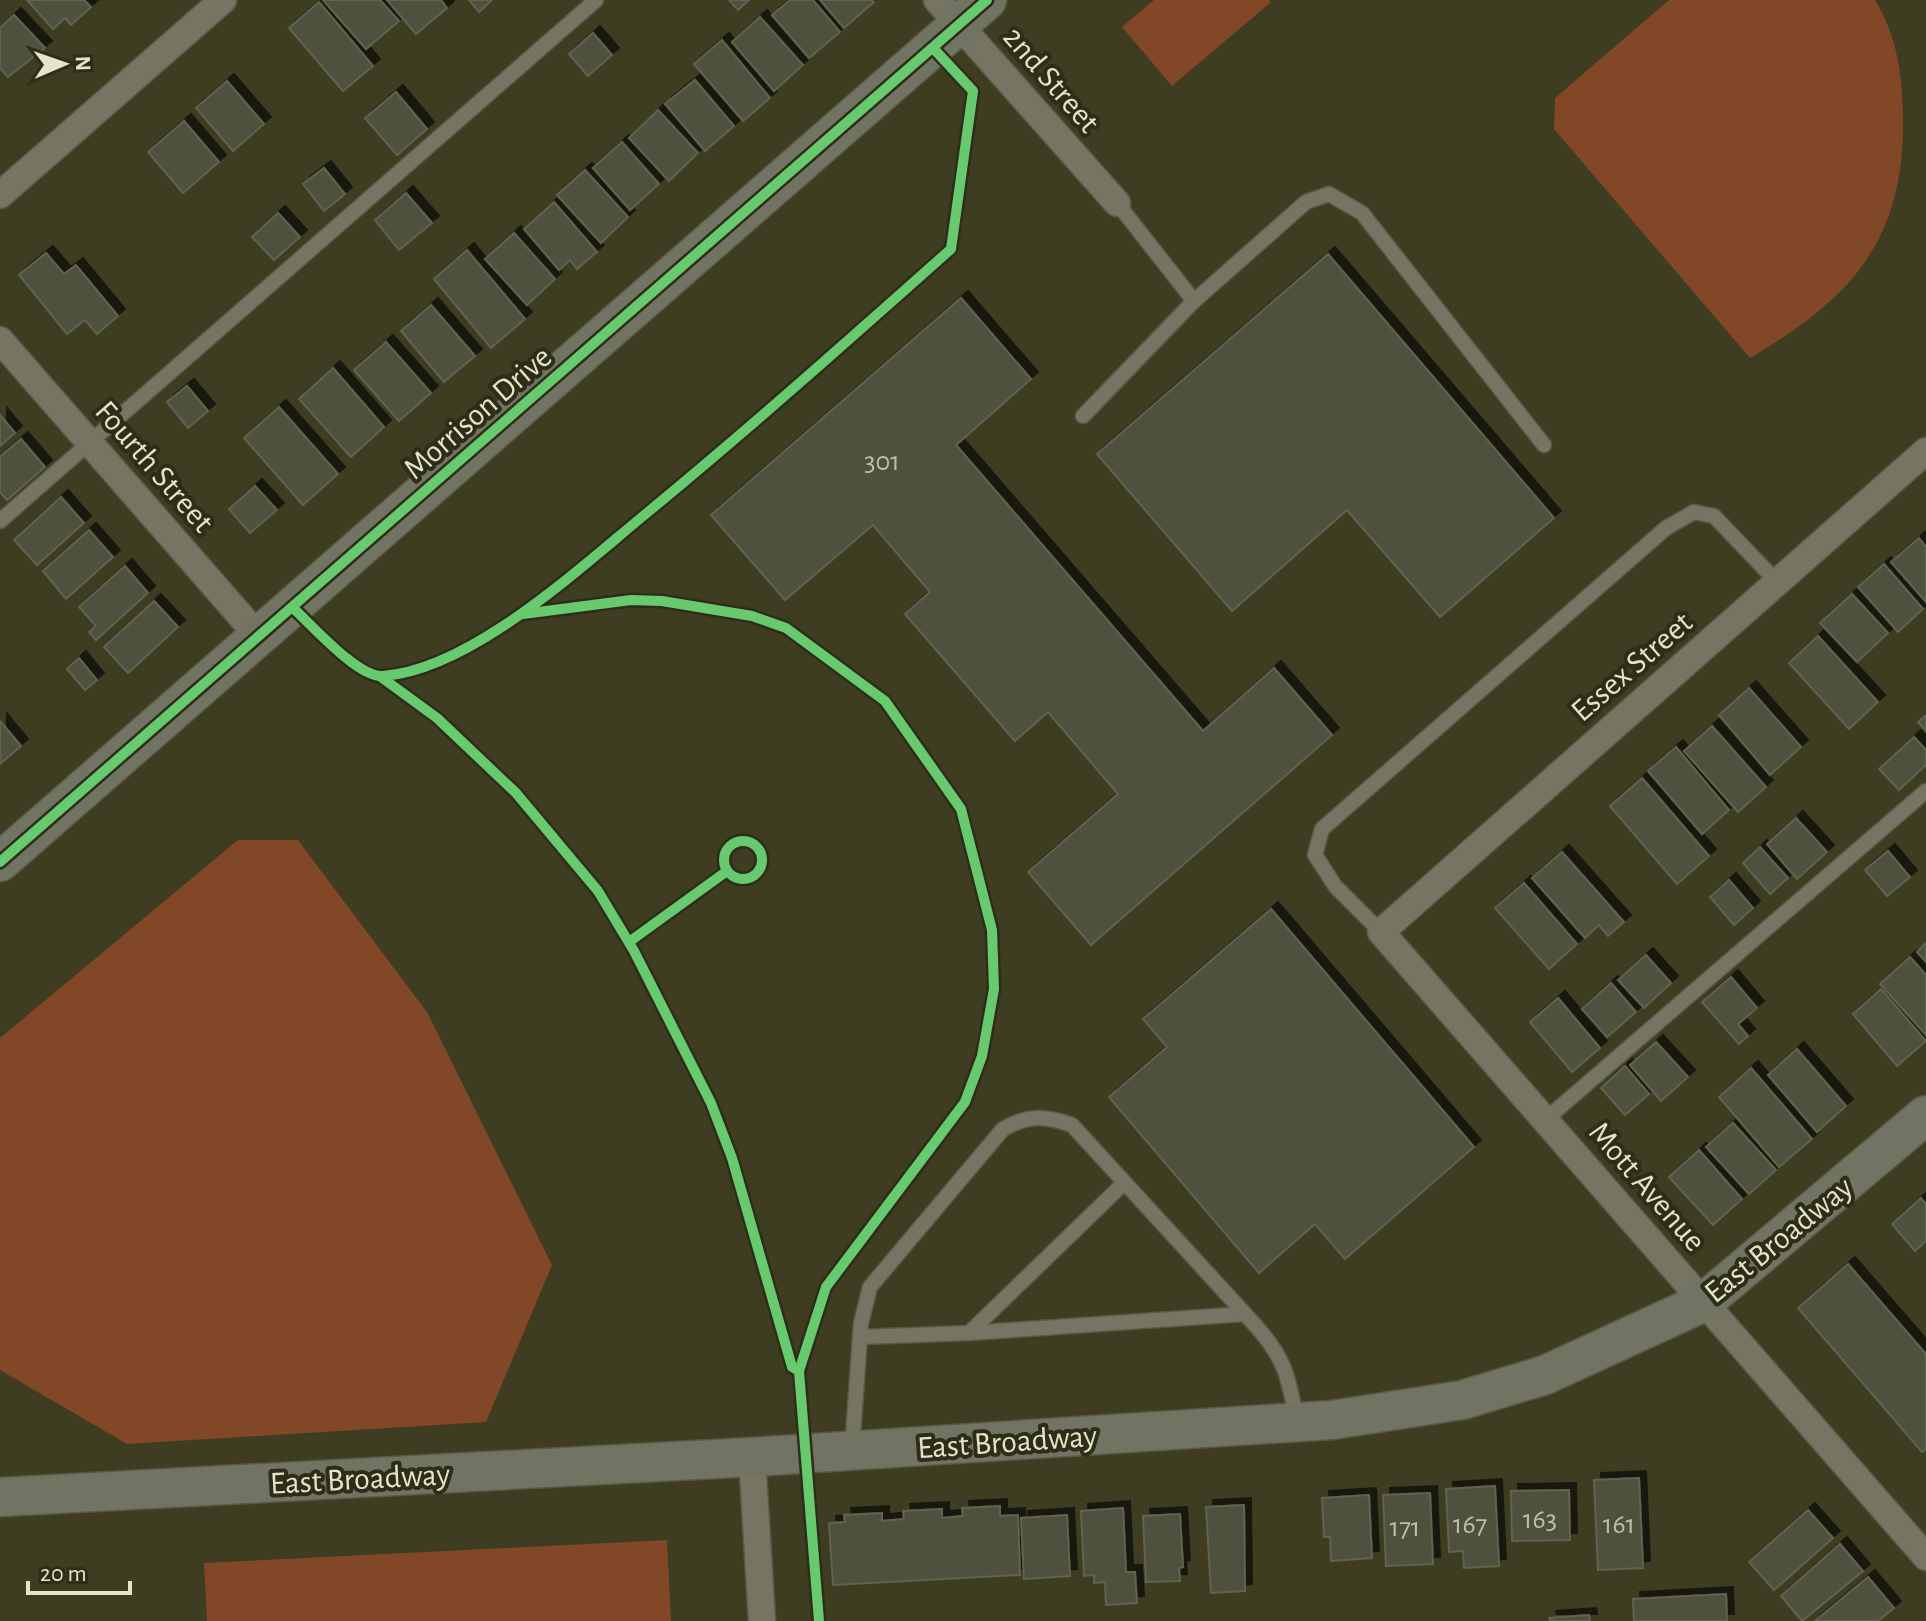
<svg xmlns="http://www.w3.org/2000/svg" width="1926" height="1621" font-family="'Alegreya Sans',sans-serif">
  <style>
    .pitch { fill: #814726 }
    .building { fill: #4e513c; stroke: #60634e; stroke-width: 2; filter: url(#shadow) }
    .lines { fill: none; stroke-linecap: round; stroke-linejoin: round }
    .lane-casing { stroke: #5a5a44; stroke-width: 17 }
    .street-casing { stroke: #5a5a44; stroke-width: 29 }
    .secondary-casing { stroke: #5a5a44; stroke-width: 41 }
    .lane { stroke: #767563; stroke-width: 14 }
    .street { stroke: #767563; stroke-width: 26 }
    .secondary { stroke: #717463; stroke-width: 38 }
    .cycleway-casing { stroke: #2e2d18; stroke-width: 15 }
    .cycleway { stroke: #67ca6e; stroke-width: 10 }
    .labels { text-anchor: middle; stroke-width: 8; stroke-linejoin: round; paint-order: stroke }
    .number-label { font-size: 28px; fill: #bebfa6 }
    .street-label { font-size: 32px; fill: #e4e4ca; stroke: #2e2d18 }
  </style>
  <defs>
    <filter id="shadow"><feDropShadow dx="7" dy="-7" stdDeviation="0" flood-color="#0009"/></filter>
  </defs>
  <rect width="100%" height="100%" fill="#3e3d22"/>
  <g class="pitch">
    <path d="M1154 0H1269L1271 2 1172 86 1122 27Z"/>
    <path d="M1669 0H1875C1897 36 1902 74 1903 116 1905 240 1852 298 1750 358L1554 129 1555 98Z"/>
    <path d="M238 840H298L427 1012 552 1265 486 1422 127 1444 0 1370V1038Z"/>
    <path d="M667 1540 671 1621H207L204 1563Z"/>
  </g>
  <g class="building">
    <path d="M27 0H84L91 7 71 25 65 18 53 29Z"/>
    <path d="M323 0H380L399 21 366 49Z"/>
    <path d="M387 0H441L447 8 416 34Z"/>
    <path d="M469 0H492L479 12Z"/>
    <path d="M729 0H749L738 10Z"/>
    <path d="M790 0H813L840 32 809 58 772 15Z"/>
    <path d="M820 0H872L874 2 844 28Z"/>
    <path d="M319 2 373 66 343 91 289 28Z"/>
    <path d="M14 15 45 48 8 77 0 68V28Z"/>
    <path d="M760 17 803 65 774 91 732 42Z"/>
    <path d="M593 33 612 55 588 76 569 54Z"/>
    <path d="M722 40 770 98 743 121 694 64Z"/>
    <path d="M695 80 734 126 705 151 665 104Z"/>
    <path d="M227 81 264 124 233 151 196 108Z"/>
    <path d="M396 92 427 129 397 155 365 118Z"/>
    <path d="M658 110 698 153 669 181 629 138Z"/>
    <path d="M184 121 219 162 183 193 148 152Z"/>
    <path d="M622 142 659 184 630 210 593 168Z"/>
    <path d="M324 168 345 194 324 211 303 184Z"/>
    <path d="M585 170 628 217 601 243 557 195Z"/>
    <path d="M406 193 432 223 399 250 375 220Z"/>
    <path d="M554 202 597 252 577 269 570 260 559 270 524 229Z"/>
    <path d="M278 213 300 237 274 260 252 237Z"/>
    <path d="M514 233 555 279 527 305 485 259Z"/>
    <path d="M467 250 525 319 491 348 434 279Z"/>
    <path d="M46 253 64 274 76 265 118 316 97 334 85 320 67 334 19 275Z"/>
    <path d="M1328 254 1554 518 1440 617 1347 510 1232 611 1097 454Z"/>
    <path d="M961 298 1031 379 956 445 1203 731 1274 668 1332 735 1091 945 1028 872 1118 794 1048 712 1015 741 905 614 930 592 873 525 785 600 711 515Z"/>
    <path d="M431 305 475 356 444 382 401 331Z"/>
    <path d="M386 342 431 393 399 421 354 370Z"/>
    <path d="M333 368 384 427 351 457 299 399Z"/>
    <path d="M187 386 208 411 188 428 167 402Z"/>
    <path d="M279 407 338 474 303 505 244 438Z"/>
    <path d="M0 415 15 433 0 446Z"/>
    <path d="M21 439 45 467 7 500 0 492V457Z"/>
    <path d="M255 486 277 510 250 533 229 509Z"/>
    <path d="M61 497 84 523 37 565 14 540Z"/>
    <path d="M89 530 113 557 66 599 43 571Z"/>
    <path d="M1919 538 1926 547V602L1891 562Z"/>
    <path d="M1884 564 1923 609 1898 632 1858 587Z"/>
    <path d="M125 566 148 593 96 640 89 632 96 626 79 607Z"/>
    <path d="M1852 594 1888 633 1857 662 1820 623Z"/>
    <path d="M154 601 178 627 128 673 104 647Z"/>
    <path d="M1818 636 1878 702 1849 729 1789 663Z"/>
    <path d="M79 658 97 680 85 690 67 669Z"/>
    <path d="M1749 688 1801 747 1770 775 1719 715Z"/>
    <path d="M1926 715V731L1918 722Z"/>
    <path d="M0 721 21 746 0 764Z"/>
    <path d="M1712 726 1766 787 1738 812 1684 751Z"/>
    <path d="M1914 737 1926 750V765L1899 790 1879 769Z"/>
    <path d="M1676 747 1729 810 1702 834 1648 771Z"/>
    <path d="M1642 778 1709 856 1677 884 1610 806Z"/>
    <path d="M1796 818 1827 852 1797 879 1767 844Z"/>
    <path d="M1760 847 1788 878 1770 894 1743 863Z"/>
    <path d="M1888 851 1910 877 1887 896 1865 870Z"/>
    <path d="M1562 852 1624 922 1608 936 1599 925 1585 938 1532 878Z"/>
    <path d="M1729 880 1753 908 1734 925 1710 897Z"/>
    <path d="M1524 883 1577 944 1549 969 1495 908Z"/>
    <path d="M1271 909 1474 1147 1345 1259 1315 1224 1259 1273 1109 1097 1167 1047 1143 1019Z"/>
    <path d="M1926 943V962L1917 952Z"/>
    <path d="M1646 955 1671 983 1644 1008 1618 980Z"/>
    <path d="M1910 957 1926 975V1035L1880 984Z"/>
    <path d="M1731 977 1757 1008 1738 1024 1748 1036 1739 1044 1702 1002Z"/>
    <path d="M1611 983 1636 1012 1607 1037 1582 1009Z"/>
    <path d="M1881 989 1926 1041 1897 1066 1853 1014Z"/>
    <path d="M1558 998 1600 1048 1572 1072 1530 1022Z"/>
    <path d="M1656 1042 1688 1077 1661 1101 1630 1065Z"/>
    <path d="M1797 1049 1846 1106 1817 1132 1768 1075Z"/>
    <path d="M1625 1066 1649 1094 1625 1115 1601 1088Z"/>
    <path d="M1751 1068 1812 1139 1779 1167 1719 1097Z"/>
    <path d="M1733 1123 1776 1170 1749 1194 1706 1147Z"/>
    <path d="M1699 1150 1742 1199 1713 1225 1669 1177Z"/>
    <path d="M1921 1198 1926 1204V1241L1915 1251 1892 1224Z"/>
    <path d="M1848 1264 1926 1354V1449L1922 1452 1798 1308Z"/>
    <path d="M1639 1478 1643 1568 1598 1570 1594 1480Z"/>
    <path d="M1495 1486 1499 1566 1464 1568 1463 1551 1449 1552 1446 1489Z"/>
    <path d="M1569 1490 1570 1540 1512 1541 1511 1491Z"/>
    <path d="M1430 1493 1433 1564 1386 1566 1383 1495Z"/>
    <path d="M1369 1495 1372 1558 1331 1561 1330 1537H1324L1322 1498Z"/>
    <path d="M1244 1505 1245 1591 1211 1593 1206 1507Z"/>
    <path d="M1000 1506V1516L1018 1515 1020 1575 833 1585 829 1523 845 1522 844 1515 882 1513V1521L904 1519 903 1511 942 1509V1518L963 1516 962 1508Z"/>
    <path d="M1123 1508 1126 1572H1135L1137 1603 1106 1605 1105 1582 1094 1583V1575L1084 1576 1081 1511Z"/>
    <path d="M1808 1510 1833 1538 1774 1590 1749 1562Z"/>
    <path d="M1180 1514 1183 1567 1179 1568 1180 1581 1146 1582 1143 1516Z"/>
    <path d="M1067 1515 1070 1576 1024 1579 1021 1518Z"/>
    <path d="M1840 1544 1863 1571 1802 1621 1781 1596Z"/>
    <path d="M1868 1577 1894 1608 1878 1621H1815Z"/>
    <path d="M1726 1594 1727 1621H1634L1633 1599Z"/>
    <path d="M1589 1615 1590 1621H1550L1549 1618Z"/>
  </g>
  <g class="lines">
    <g class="lane-casing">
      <g id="lane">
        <path d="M1117 203 1194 301 1306 202 1329 194 1362 213 1544 445"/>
        <path d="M1083 416 1194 301"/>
        <path d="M0 521 596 0"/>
        <path d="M1381 932 1335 886 1315 855 1322 829 1666 528 1694 512 1714 516 1777 582"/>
        <path d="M1545 1120 1926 791"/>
        <path d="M969 1333 1245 1314"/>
        <path d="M860 1337 969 1333 1124 1183"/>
        <path d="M852 1449 861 1323 870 1287 1003 1129C1028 1115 1045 1115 1072 1125L1256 1326C1287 1362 1288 1377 1297 1422"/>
      </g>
    </g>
    <g class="street-casing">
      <g id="street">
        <path d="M937 0 1117 203"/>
        <path d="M0 195 223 0"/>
        <path d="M0 340 259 637"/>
        <path d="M1926 451 1381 932 1926 1557"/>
        <path d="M752 1457 762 1621"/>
      </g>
    </g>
    <g class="secondary-casing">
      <g id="secondary">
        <path d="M0 862 987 0"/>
        <path d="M0 1497 752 1457 1332 1420 1462 1400 1545 1375 1704 1302 1926 1115"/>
      </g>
    </g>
    <use href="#lane" class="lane"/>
    <use href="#street" class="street"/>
    <use href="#secondary" class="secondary"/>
    <g class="cycleway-casing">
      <g id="cycleway">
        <path d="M293 608C312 625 358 678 383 676 471 670 582 566 648 512 751 427 851 338 951 249L973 91 933 48"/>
        <path d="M523 614 631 600 662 601 752 616 786 628 885 701 961 809 992 930 994 989 982 1056 965 1102 826 1287 799 1371 819 1621"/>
        <path d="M381 677 437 718 516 793 598 891 634 951 711 1103 732 1158 792 1367 799 1371"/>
        <circle cx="743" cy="860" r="19"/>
        <path d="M0 862 987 0"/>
        <path d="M629 942 727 871"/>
      </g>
    </g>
    <use href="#cycleway" class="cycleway"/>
  </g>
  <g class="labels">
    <g class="number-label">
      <text x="882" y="470">301</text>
      <text x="1540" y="1528">163</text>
      <text x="1470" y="1533">167</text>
      <text x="1619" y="1533">161</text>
      <text x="1405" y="1536">171</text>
    </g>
    <g class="street-label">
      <text transform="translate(1052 79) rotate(49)" y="11">2nd Street</text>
      <text transform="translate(477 412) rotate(-41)" y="11">Morrison Drive</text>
      <text transform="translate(155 466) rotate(49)" y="11">Fourth Street</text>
      <text transform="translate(1631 666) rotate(-41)" y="11">Essex Street</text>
      <text transform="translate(1648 1186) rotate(49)" y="11">Mott Avenue</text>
      <text transform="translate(1778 1239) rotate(-39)" y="11">East Broadway</text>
      <text transform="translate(1007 1441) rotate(-4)" y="11">East Broadway</text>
      <text transform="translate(360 1478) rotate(-3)" y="11">East Broadway</text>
    </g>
  </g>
  <g transform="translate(64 64) rotate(88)" stroke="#2e2d18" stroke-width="6" paint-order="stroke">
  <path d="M0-6L14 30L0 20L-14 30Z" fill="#e4e4ca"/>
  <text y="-12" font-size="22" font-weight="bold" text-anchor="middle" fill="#e4e4ca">N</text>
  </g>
  <path d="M28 1581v12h102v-12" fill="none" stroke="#e4e4ca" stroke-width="4"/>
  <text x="40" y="1581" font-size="24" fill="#e4e4ca" stroke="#2e2d18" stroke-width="6" paint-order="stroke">20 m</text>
</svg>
